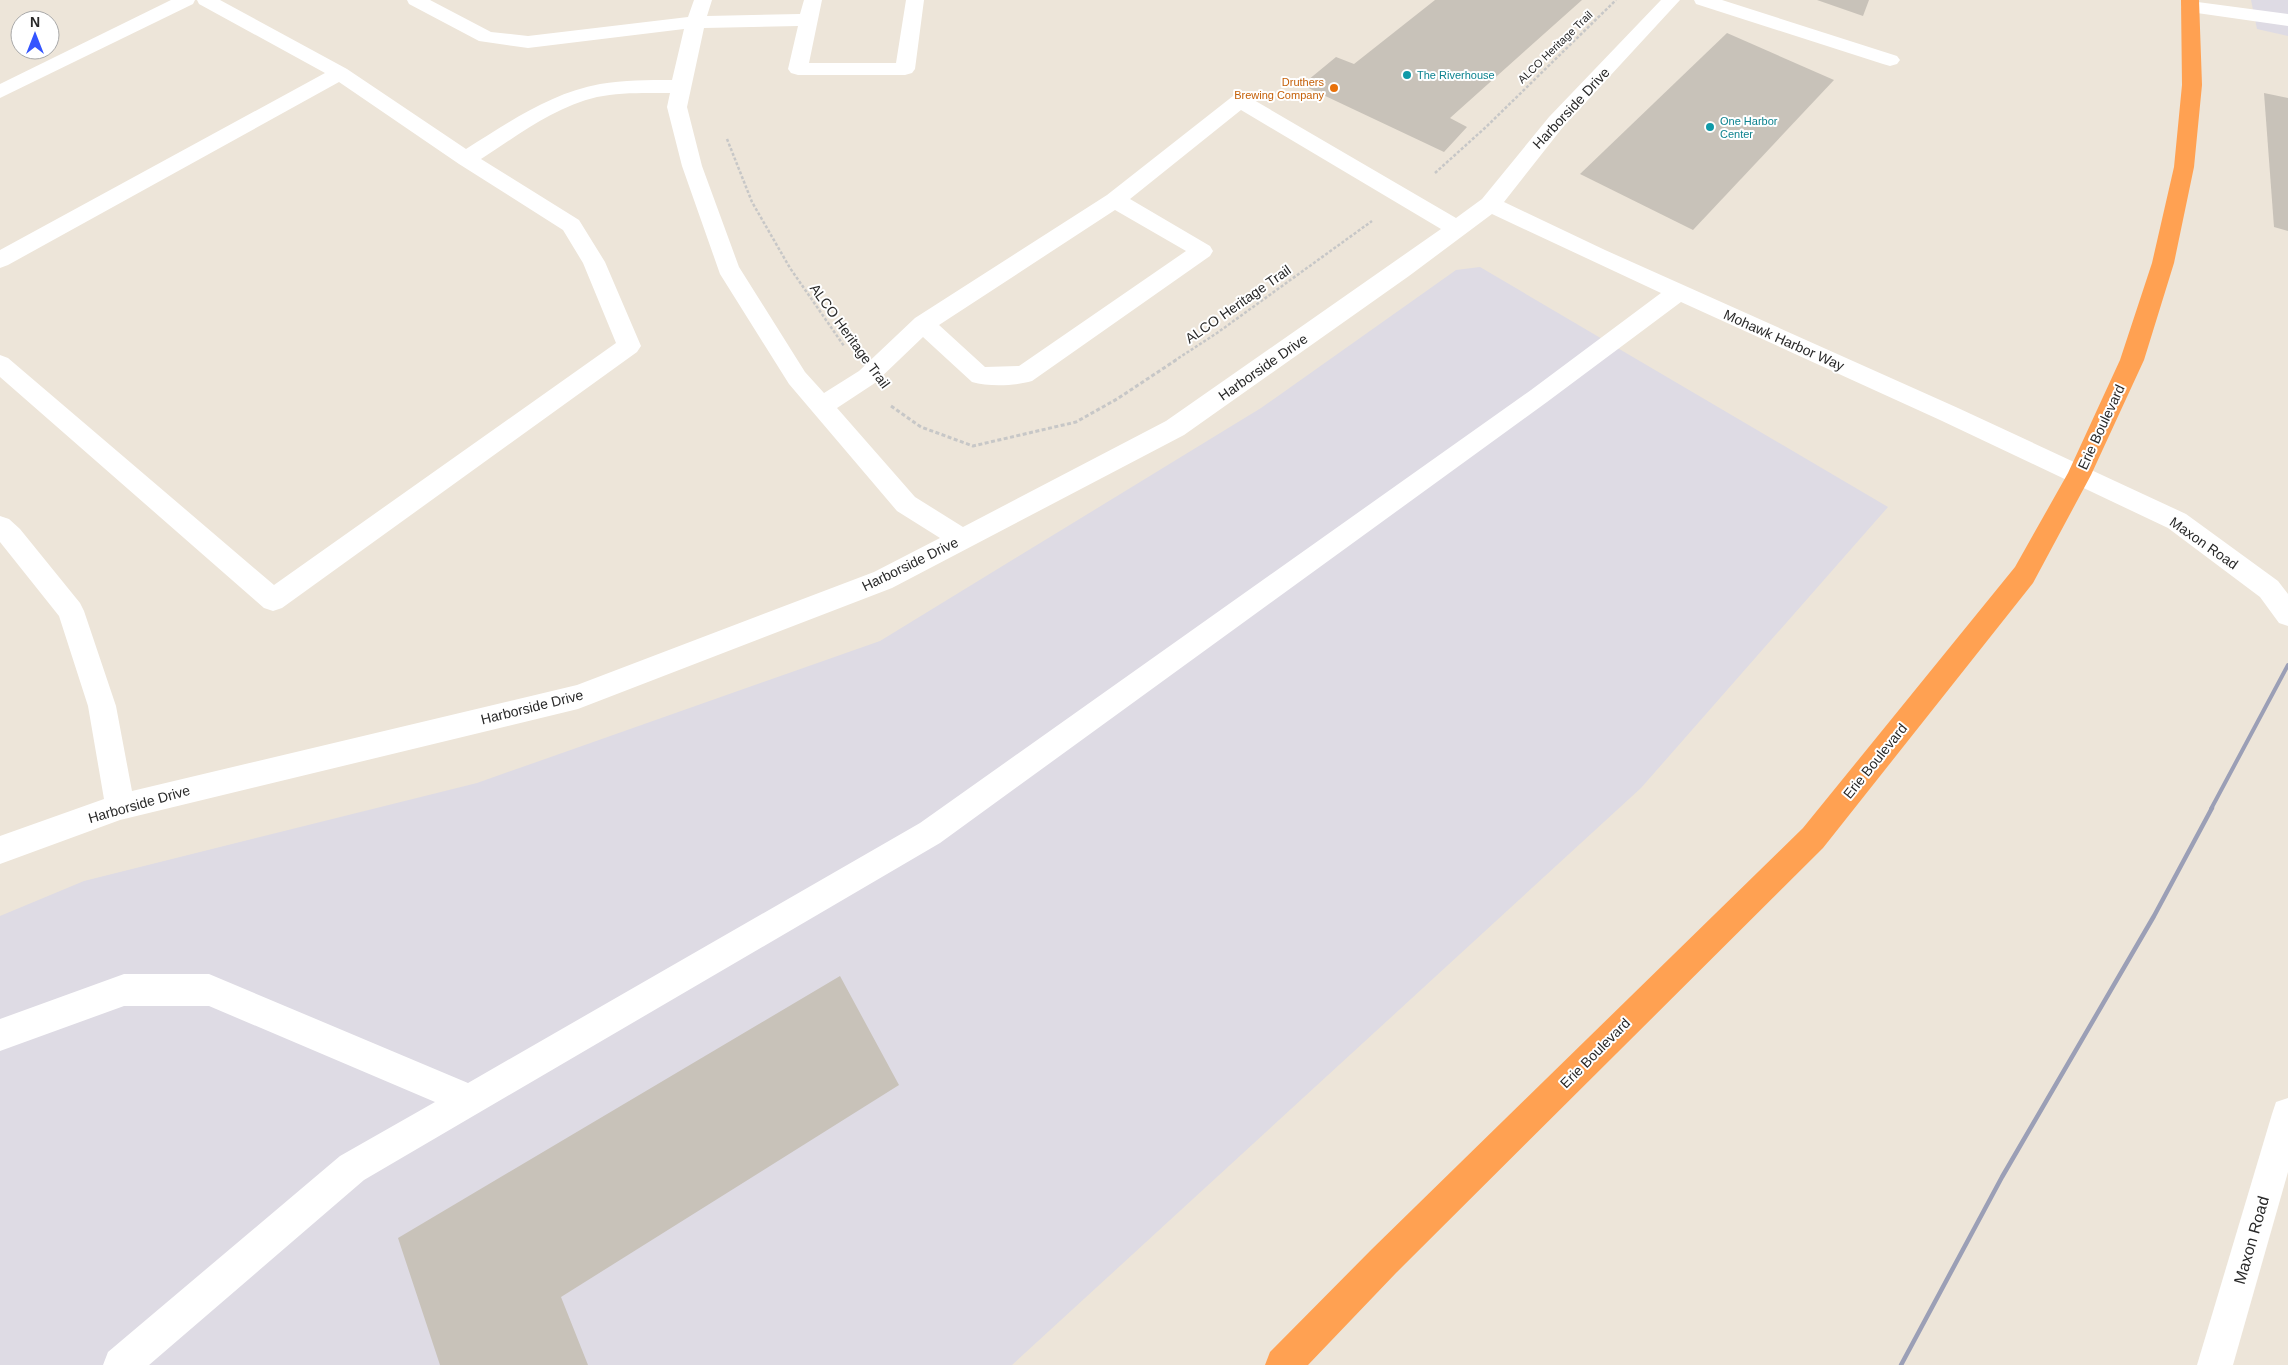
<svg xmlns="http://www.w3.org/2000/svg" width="2288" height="1365" font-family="Arial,sans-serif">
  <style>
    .industrial { fill: #dedbe4 }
    .building { fill: #c8c2b9 }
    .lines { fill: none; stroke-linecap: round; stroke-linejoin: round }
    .path-far1 { stroke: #c7c7c7; stroke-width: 2.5; stroke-dasharray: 3 2; stroke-linecap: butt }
    .path { stroke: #c7c7c7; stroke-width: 3; stroke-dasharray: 4 2.5; stroke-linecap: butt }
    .minor { fill: #fff; fill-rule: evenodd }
    .highway { fill: #ffa152; fill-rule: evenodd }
    .rail-far1 { stroke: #9b9fb6; stroke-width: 4 }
    .rail { stroke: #9b9fb6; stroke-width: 4.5 }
    .culture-dot { fill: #0f9aa8; stroke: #fff; stroke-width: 2 }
    .food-dot { fill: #e8710a; stroke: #fff; stroke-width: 2 }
    .labels { text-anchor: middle; stroke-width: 4; stroke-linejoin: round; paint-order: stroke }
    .far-street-label { font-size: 11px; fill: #292929; stroke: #fff }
    .far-culture-label { font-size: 11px; fill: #0d838f; stroke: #fff; text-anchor: start }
    .far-food-label { font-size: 11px; fill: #c56008; stroke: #fff; text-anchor: end }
    .street-label { font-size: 14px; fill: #292929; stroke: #fff }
    .near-street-label { font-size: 16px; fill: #292929; stroke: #fff }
  </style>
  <rect width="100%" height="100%" fill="#ede5d9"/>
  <g class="industrial">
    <path d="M2251 0H2288V36L2257 29Z"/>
    <path d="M1480 267 1888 507 1641 788 1012 1365H0V916L84 881 477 783 880 641 1261 408 1456 270Z"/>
  </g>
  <g class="building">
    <path d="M1435 0H1582L1450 118 1467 127 1444 152 1302 85 1336 57 1354 64Z"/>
    <path d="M1817 0H1869L1863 16Z"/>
    <path d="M1727 33 1834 80 1693 230 1580 174Z"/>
    <path d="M2264 93 2288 98V231L2274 227Z"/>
    <path d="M840 976 899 1085 561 1297 588 1365H440L398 1238Z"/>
  </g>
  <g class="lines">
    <g class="path-far1">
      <path d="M727 139 752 202 790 268 844 346"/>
      <path d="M1435 173 1486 127 1616 0"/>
      <path d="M1174 361 1217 333 1372 221"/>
    </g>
    <path class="path" d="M891 406 921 427 973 446 1076 422 1117 399 1176 360"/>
    <g class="minor">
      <path d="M171 0H195L193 4 0 98V84Z"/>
      <path d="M197 0H220L347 69 466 149C508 123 550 93 600 84 624 80 648 80 672 80L684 29 528 48 479 41 409 4 407 0H430L491 32 528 36 688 17 694 0H712L707 16 800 14 804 0H822L809 63H896L906 0H924L915 69 912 73 905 75H798L791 73 788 69 798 26 704 28 687 107 702 166 739 267 805 372 824 393 859 371 915 318 1107 195 1233 96 1240 95 1247 96 1456 218 1482 199 1549 117 1661 0H1680L1563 127 1504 202 1605 250 1958 408 2186 514 2278 581 2288 594V626L2279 623 2260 597 2168 528 1940 420 1681 302 1547 402 940 843 364 1180 149 1365H103L108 1352 340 1156 435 1102 209 1006H124L0 1051V1019L124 974H209L468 1083 920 823 1531 390 1661 293 1492 214 1409 276 1184 435 892 588 578 709 120 820 0 864V836L104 799 88 706 59 616 0 542V516L9 519 20 529 80 603 84 611 116 706 132 791 577 685 874 572 940 538 897 511 789 384 720 274 682 166 667 107 670 93C646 93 620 92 597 97 554 107 517 136 481 159L579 220 605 262 641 346 637 352 282 608 273 611 264 608 0 377V355L8 358 274 585 616 343 583 263 563 230 459 164 339 82 8 265 0 268V250L325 73 199 4ZM1241 110 1441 229 1166 421 963 527 915 497 837 408 875 383 923 337 972 382C989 387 1015 386 1032 381L1210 256 1213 251 1210 246 1130 199ZM1115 210 1186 251 1019 366 985 367 939 325Z"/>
      <path d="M1694 0H1722L1897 56 1900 60 1897 64 1890 66 1883 64 1696 4Z"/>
      <path d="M2190 1 2288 14V26L2183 11 2181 7 2183 3Z"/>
      <path d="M2288 1098V1172L2233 1365H2197L2272 1114 2276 1102Z"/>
    </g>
    <path class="highway" d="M2181 0H2199L2202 85 2194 167 2174 263 2144 360 2091 475 2033 583 1823 848 1396 1273 1308 1365H1265L1270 1352 1372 1249 1803 828 2015 567 2068 473 2120 360 2152 263 2174 167 2182 85Z"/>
    <path class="rail-far1" d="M2211 809 2288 665"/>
    <path class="rail" d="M1901 1365 2002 1177 2154 916 2212 808"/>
  </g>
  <g class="culture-dot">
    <circle cx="1407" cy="75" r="5"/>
    <circle cx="1710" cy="127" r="5"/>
  </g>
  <circle class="food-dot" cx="1334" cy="88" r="5"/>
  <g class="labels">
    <g class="far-street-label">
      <text transform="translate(1555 47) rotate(-44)" y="4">ALCO Heritage Trail</text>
    </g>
    <g class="far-culture-label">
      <text x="1417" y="79">The Riverhouse</text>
      <text x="1720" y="125">One Harbor<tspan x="1720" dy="13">Center</tspan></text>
    </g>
    <g class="far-food-label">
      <text x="1324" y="86">Druthers<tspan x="1324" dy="13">Brewing Company</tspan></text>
    </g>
    <g class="street-label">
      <text transform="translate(1571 108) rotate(-47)" y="5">Harborside Drive</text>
      <text transform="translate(1238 304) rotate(-35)" y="5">ALCO Heritage Trail</text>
      <text transform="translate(850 336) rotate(54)" y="5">ALCO Heritage Trail</text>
      <text transform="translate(1784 340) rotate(24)" y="5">Mohawk Harbor Way</text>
      <text transform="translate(1263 367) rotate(-35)" y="5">Harborside Drive</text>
      <text transform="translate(2101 427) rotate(-65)" y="5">Erie Boulevard</text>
      <text transform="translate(2204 543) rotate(35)" y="5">Maxon Road</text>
      <text transform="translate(910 564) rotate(-26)" y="5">Harborside Drive</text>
      <text transform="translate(532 707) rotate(-14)" y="5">Harborside Drive</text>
      <text transform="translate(1875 761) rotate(-51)" y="5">Erie Boulevard</text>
      <text transform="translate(139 804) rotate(-16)" y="5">Harborside Drive</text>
      <text transform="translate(1595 1053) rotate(-45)" y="5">Erie Boulevard</text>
    </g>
    <g class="near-street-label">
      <text transform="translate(2251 1240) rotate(-74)" y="6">Maxon Road</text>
    </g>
  </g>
  <g transform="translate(35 35)"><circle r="24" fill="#ffffff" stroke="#a9a9a9"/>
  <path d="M0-4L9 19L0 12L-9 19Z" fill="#3455ff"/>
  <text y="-8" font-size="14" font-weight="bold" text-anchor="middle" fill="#292929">N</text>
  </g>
</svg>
